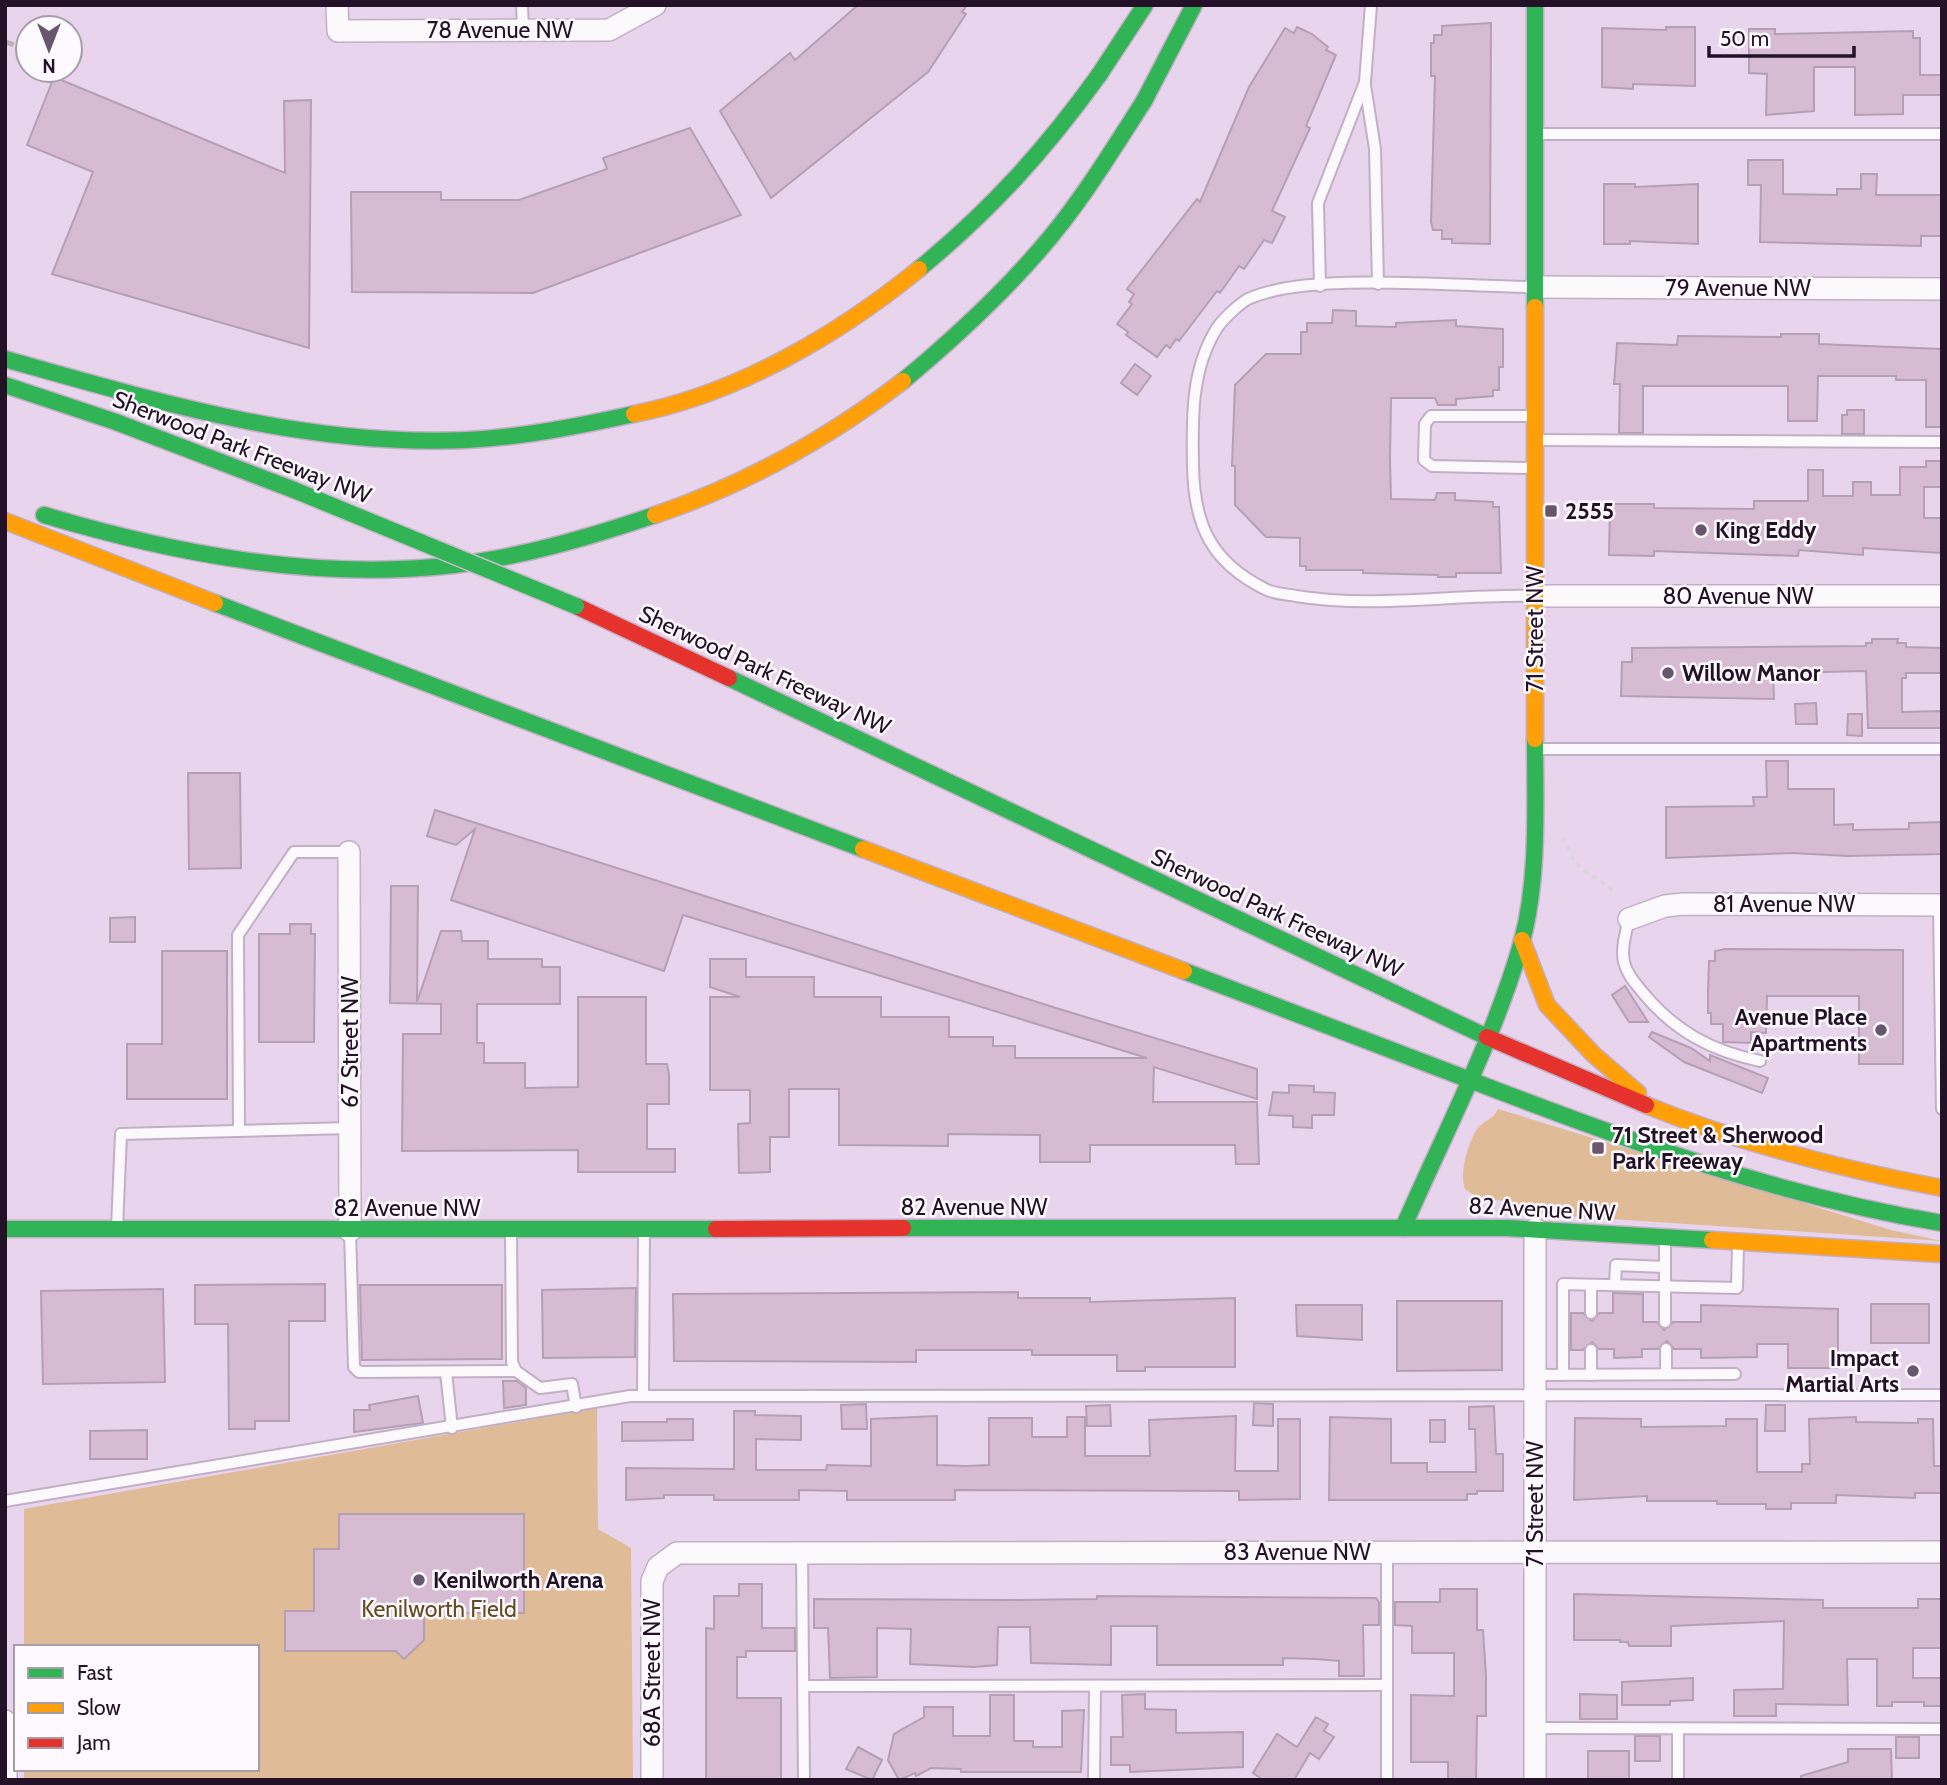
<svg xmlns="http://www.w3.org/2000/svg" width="1947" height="1785" font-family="Cabin,sans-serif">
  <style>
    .green { fill: #dfbb97 }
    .building { fill: #d7bbd3; stroke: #b5a0b3; stroke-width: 2 }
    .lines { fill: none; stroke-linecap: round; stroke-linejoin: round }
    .lane-casing { stroke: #c1afc5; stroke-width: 14 }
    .street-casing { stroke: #c1afc5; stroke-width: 24 }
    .fast-casing { stroke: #c1afc5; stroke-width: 19 }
    .slow-casing { stroke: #c1afc5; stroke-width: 19 }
    .jam-casing { stroke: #c1afc5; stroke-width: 19 }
    .path { stroke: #dbd4dc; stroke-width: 3.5; stroke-dasharray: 5 5; stroke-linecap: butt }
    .lane { stroke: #fcf9fc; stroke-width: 10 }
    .street { stroke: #fcf9fc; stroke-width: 21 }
    .fast { stroke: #30b455; stroke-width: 16 }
    .slow { stroke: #ff9f0a; stroke-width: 16 }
    .jam { stroke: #e5322d; stroke-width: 16 }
    .rail { stroke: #b8b2b8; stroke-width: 5; stroke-dasharray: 9 9; stroke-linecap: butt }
    .fast-bridge-casing { stroke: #c7bcc9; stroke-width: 19; stroke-linecap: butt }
    .fast-bridge { stroke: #30b455; stroke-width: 16 }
    .poi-dot { fill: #68566d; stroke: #fdf9fe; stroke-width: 2.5 }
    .labels { text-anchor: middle; stroke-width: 5; stroke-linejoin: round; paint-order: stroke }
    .street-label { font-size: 23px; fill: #231227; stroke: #fdf9fe }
    .poi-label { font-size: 23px; font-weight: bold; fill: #231227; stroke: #fdf9fe; text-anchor: start }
    .park-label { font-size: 23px; fill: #644c20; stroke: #fdf9fe }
  </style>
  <rect width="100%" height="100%" fill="#e9d4ee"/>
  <g class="green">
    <path d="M1498 1109 1891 1230 1942 1241 1552 1215 1515 1209 1508 1201 1480 1199 1465 1189C1459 1175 1468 1141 1478 1128 1484 1120 1493 1120 1498 1109Z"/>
    <path d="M597 1408 598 1529 631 1548 633 1780H24V1769H257V1647H24V1509Z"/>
  </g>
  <g class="building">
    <path d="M858 5H967L962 12 966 14 928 72 771 198 720 111 790 53 795 60Z"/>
    <path d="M1491 23 1490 244 1452 243V239H1442V230H1433L1431 222 1435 76H1431V43H1434V35H1442V26Z"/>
    <path d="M1297 27 1312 34 1328 47 1326 50 1336 55 1306 126 1310 128 1272 211 1285 217 1272 243 1264 240 1244 269 1239 266 1220 293 1217 291 1179 341 1176 339 1170 348 1166 345 1157 357 1126 335 1128 332 1117 324 1132 304 1129 302 1134 294 1127 289 1197 199 1200 202 1249 87 1285 28 1294 33Z"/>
    <path d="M1666 27H1695V86L1633 84V89L1602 87V28L1666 30Z"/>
    <path d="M1749 29H1775V34L1913 31V38H1920V75H1941V95H1903V114L1855 115V67H1814V111L1766 115 1767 74 1749 73Z"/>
    <path d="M54 77 285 173 284 101 311 100 309 348 52 274 93 172 27 145Z"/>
    <path d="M690 128 741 215 533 293 352 292 351 192H441V200H519L607 169 603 158Z"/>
    <path d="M1748 160H1783V194L1837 195V189H1861V174H1877L1876 195H1942V236H1921V246L1760 242 1761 185H1748Z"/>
    <path d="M1604 184H1635V187L1698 184V244L1630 241V244H1604Z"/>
    <path d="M1333 310 1356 311V326L1396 327V323L1456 320V326L1503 329V367H1499V390H1493V396L1456 399V405H1438L1435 398H1391L1390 459 1391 499 1435 500 1437 493H1455V500L1493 502V507H1499L1501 573H1456V577H1438V575L1363 573V570H1306V566H1300V538L1266 537 1235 505V466H1232L1235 385 1266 354H1301V332H1307V323H1332Z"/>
    <path d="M1781 334H1819V344L1942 349V427H1926V380H1896V376H1818L1817 421H1788V386H1643V433H1619L1620 384H1614L1617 343 1677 345 1678 336 1781 337Z"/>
    <path d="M1135 364 1151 376 1137 395 1121 383Z"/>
    <path d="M1847 410H1864V434H1842V415H1847Z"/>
    <path d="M1926 461H1942V487H1924V518H1942V553L1863 548V555L1799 550 1798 556 1654 551V556L1609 555 1610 504H1654V508L1754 509V501H1808V470H1823V496H1853V482H1871V495H1900V467H1926Z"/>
    <path d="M1872 639H1898L1897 643H1906V647L1942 648V673H1906V678H1902V712L1942 711V728H1868L1866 671 1773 673 1774 699 1621 696 1622 662H1632V648L1866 646V643H1872Z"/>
    <path d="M1816 703 1817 724H1796L1795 704Z"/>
    <path d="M1848 714H1862V736L1847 735Z"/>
    <path d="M1766 761H1788V789H1834V825L1853 824V830L1909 829V823L1942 822V854L1847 856 1793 853 1666 858V807L1754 806 1753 797H1767Z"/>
    <path d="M188 773H240L241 868 189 869Z"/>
    <path d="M435 810 1056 1008 1257 1069V1099L1154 1067 1153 1102H1257L1259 1164H1236L1235 1145H1090V1162H1040V1135L948 1134V1146L839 1145V1089H789V1137H770V1172L739 1173 738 1124 750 1123V1090H710V997H740L710 987V959H746V977H814V997H881V1017H949V1037H993V1046H1015V1058H1147L683 915 664 971 451 900 475 829 456 845 427 836Z"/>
    <path d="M391 886H418L417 1002 441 931H461L462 941H488V959H542V967H560V1004H477V1043H484V1063H525V1088L578 1087V997H646V1064H667L669 1074V1104H647V1149H675V1172H578V1150L402 1151 403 1034H441V1004L390 1003Z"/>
    <path d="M135 917V942H110V918Z"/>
    <path d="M290 924H311V934H315L314 1042H259V934H290Z"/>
    <path d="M1725 949 1903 950V1064H1859V996H1767L1766 1033 1751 1032V1043L1723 1042V1024H1711V1013H1708V990L1709 961H1715V951Z"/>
    <path d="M162 951H227V1099H127V1044H162Z"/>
    <path d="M1625 986 1648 1022H1629L1612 995Z"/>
    <path d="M1652 1032 1691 1048 1710 1061V1055L1768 1078 1762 1093 1684 1062 1649 1037Z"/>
    <path d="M1289 1085 1314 1086V1092L1335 1093 1334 1115H1312V1128L1293 1127V1116L1269 1115 1273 1092 1289 1093Z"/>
    <path d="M325 1284V1321H289V1421H255V1429H229L228 1324H195V1285Z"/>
    <path d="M360 1285H502V1359L362 1360Z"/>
    <path d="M636 1288 635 1357 543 1358 542 1290Z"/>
    <path d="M163 1289 165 1382 43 1384 41 1291Z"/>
    <path d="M1018 1292V1298H1090V1302L1235 1298V1367H1145V1371H1117V1355H1032V1350H916V1362L674 1361 673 1294Z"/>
    <path d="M1613 1293 1643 1294V1322H1657L1664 1330 1673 1322H1701V1305L1838 1309V1368H1788V1344H1757V1357L1701 1358V1349H1674L1667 1341 1658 1349H1642V1357L1614 1358V1349H1599L1592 1342 1583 1350H1571V1313H1583L1592 1321 1599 1313H1613Z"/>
    <path d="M1397 1301H1502V1370L1397 1371Z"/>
    <rect x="1871" y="1304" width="58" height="39"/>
    <path d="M1296 1305H1362V1340L1297 1336Z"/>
    <path d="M503 1381H517L526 1388V1405L504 1408Z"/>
    <path d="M418 1396 423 1423 354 1432V1410H370L369 1405Z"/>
    <path d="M1254 1403 1273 1404V1426L1253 1425Z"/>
    <path d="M866 1404 867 1429H842L841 1405Z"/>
    <path d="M1110 1405 1111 1426H1087L1086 1406Z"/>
    <path d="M1766 1405H1785V1431H1765Z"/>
    <path d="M1494 1406 1496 1454H1503V1491H1477V1494H1467V1500H1329L1330 1417 1391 1419V1463H1427V1472H1476L1475 1429H1469V1407Z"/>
    <path d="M734 1411H755V1415L801 1416V1440L756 1439V1470H826L827 1465 871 1466V1419L937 1416V1465L966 1466 989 1465V1418H1032V1437H1067V1417H1085V1456H1150L1149 1420 1236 1416 1235 1471H1278V1419H1300V1499L1239 1500V1491L955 1490V1500H847V1491L799 1490V1500H714V1495H664V1498L626 1500V1468L734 1469Z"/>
    <path d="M1856 1417V1422L1918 1423V1419H1933L1934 1466H1942V1493H1915V1498L1836 1495V1503H1791V1509H1766V1504H1717V1501H1647V1496L1574 1500 1575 1418 1641 1419V1427L1726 1426V1419H1757V1472H1802V1464H1810L1809 1419Z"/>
    <path d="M667 1419H693V1440L622 1441V1422H667Z"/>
    <rect x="1430" y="1420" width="15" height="22"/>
    <path d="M147 1430V1459H90V1431Z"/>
    <path d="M339 1514H524V1613H424V1640L404 1659 396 1651H285V1611H314V1549H339Z"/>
    <path d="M739 1584H762V1628H795V1651H746V1657H737V1698H781V1780H706V1628L714 1629V1596H739Z"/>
    <path d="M1440 1589H1477V1630H1483L1486 1676V1716H1477L1476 1780H1448V1762H1411V1695L1454 1696V1653H1412V1626L1395 1625V1602H1440Z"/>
    <path d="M1574 1594 1823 1600V1608H1918V1599H1942V1648H1913V1678H1942V1706H1924V1702H1892V1706H1877V1659H1847L1848 1705 1776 1704V1716H1734V1690L1783 1689 1784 1621 1671 1626V1646H1629L1628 1642H1620V1640H1574Z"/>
    <path d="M1097 1596 1376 1598 1379 1602V1625H1363L1364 1676H1339V1661L1316 1659 1283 1658V1665H1157V1626H1111V1665L1031 1663 1030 1627H998L997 1665 974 1667 910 1664 911 1629 877 1628V1677L830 1678 828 1628H814V1599L1015 1600 1097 1599Z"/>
    <path d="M1693 1678V1700L1670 1701V1705H1622V1682Z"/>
    <path d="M1145 1694V1709L1176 1710V1733L1243 1732V1767L1130 1772V1765H1111V1737H1123L1122 1695Z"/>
    <path d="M1580 1694 1617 1695V1719H1580Z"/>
    <path d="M990 1695H1014V1741H1033V1747H1062V1711L1084 1710 1081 1772H961V1769L931 1768 916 1776 915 1773 899 1780 888 1760 894 1734 924 1717V1707H953V1736H990Z"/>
    <path d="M1316 1717 1328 1724 1324 1731 1334 1737 1319 1759 1310 1753 1294 1780H1263L1253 1773 1277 1734 1297 1747Z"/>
    <rect x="1635" y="1736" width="25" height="25"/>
    <rect x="1896" y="1737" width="23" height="21"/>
    <path d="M858 1747 882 1760 872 1780 846 1769Z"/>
    <path d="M1848 1749H1891L1892 1780H1801V1776L1848 1762Z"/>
    <rect x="1588" y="1751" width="41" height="29"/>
  </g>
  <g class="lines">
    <g class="lane-casing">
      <g id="lane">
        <path d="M522 5 523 31"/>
        <path d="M1365 85 1375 149 1378 284"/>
        <path d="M1539 134H1942"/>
        <path d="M1320 286 1318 203 1365 82 1371 5"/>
        <path d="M1532 287C1462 287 1308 271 1248 299 1239 304 1223 319 1217 328 1191 369 1192 419 1193 466 1194 525 1211 562 1265 589 1274 594 1286 594 1296 596 1374 609 1454 594 1533 596"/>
        <path d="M1538 440 1942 442"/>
        <path d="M1532 468 1432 466 1424 460 1425 424 1431 416H1533"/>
        <path d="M1538 749H1942"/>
        <path d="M1939 905 1942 1109"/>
        <path d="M1629 919C1626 932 1621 948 1624 962 1627 975 1636 984 1644 994 1676 1032 1712 1051 1760 1061"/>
        <path d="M239 1131 238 935 294 852H349"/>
        <path d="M117 1228 121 1134 350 1128"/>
        <path d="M350 1231 354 1367 359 1372 516 1371"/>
        <path d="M511 1231 512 1362 516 1371 540 1388 572 1384 576 1407"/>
        <path d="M1591 1285V1313"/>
        <path d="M1615 1285 1616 1265 1665 1267"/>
        <path d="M1665 1322V1239"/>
        <path d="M1666 1349V1374"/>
        <path d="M446 1372 452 1428"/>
        <path d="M1534 1375 1735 1374"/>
        <path d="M1563 1375V1284L1737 1288 1738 1245"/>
        <path d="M1591 1375V1350"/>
        <path d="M643 1396 644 1231"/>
        <path d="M5 1501 630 1396 1942 1395"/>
        <path d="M802 1552 804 1780"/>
        <path d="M1387 1552V1780"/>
        <path d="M805 1686 1387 1685"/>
        <path d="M1535 1728 1942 1729"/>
        <path d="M1678 1729V1780"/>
        <path d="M1094 1780 1095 1686"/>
      </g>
    </g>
    <g class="street-casing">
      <g id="street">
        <path d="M337 5 338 31 609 30 655 5"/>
        <path d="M1535 287 1942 289"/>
        <path d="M1534 596H1942"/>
        <path d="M349 852 350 1231"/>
        <path d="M1629 919 1665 906 1683 904 1942 905"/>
        <path d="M5 1721 6 1780"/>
        <path d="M652 1780V1581L658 1567 677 1553 1942 1552"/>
        <path d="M1535 1780V1229"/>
      </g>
    </g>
    <g class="fast-casing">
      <g id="fast">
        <path d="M1535 5V307"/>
        <path d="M1099 75 1145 5"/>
        <path d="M1144 101 1194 5"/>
        <path d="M919 269C991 210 1045 150 1099 75"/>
        <path d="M5 359C158 402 307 447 467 440 524 437 579 426 634 414"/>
        <path d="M903 381C957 336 1009 288 1053 234 1087 192 1115 146 1144 101"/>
        <path d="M5 385 116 422 294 490"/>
        <path d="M44 515C175 554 317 581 454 565 522 557 590 537 655 515"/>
        <path d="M215 603 863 849"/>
        <path d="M729 678 1487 1037"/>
        <path d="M1184 971 1470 1080"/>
        <path d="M1470 1080C1625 1140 1778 1196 1942 1223"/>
        <path d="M903 1228H1507L1712 1240"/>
        <path d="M1403 1228C1444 1134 1494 1040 1522 941 1539 877 1535 805 1535 739"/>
        <path d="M5 1229H716"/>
      </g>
    </g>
    <g class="slow-casing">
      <g id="slow">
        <path d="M1535 307V739"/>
        <path d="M634 414C737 394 838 335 919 269"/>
        <path d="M655 515C747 484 827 439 903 381"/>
        <path d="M5 521 215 603"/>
        <path d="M863 849 1184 971"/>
        <path d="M1522 940 1547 1005 1593 1054 1638 1093"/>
        <path d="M1646 1105C1741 1144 1841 1169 1942 1188"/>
        <path d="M1712 1240 1942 1254"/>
      </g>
    </g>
    <g class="jam-casing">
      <g id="jam">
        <path d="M576 606 729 678"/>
        <path d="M1487 1037 1646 1105"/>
        <path d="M716 1229 903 1228"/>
      </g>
    </g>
    <path class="path" d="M1563 837 1575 863 1614 892"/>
    <use href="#lane" class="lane"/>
    <use href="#street" class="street"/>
    <use href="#fast" class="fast"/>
    <use href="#slow" class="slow"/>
    <use href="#jam" class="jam"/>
    <path class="rail" d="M5 42 28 49"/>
    <g class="fast-bridge-casing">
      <path id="fast-bridge" d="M294 490 576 606"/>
    </g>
    <use href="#fast-bridge" class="fast-bridge"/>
  </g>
  <g class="poi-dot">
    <rect x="1544" y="504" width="14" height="14" rx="3.5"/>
    <circle cx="1701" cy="530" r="7"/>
    <circle cx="1668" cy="673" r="7"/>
    <circle cx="1881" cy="1030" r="7"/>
    <rect x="1591" y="1141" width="14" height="14" rx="3.5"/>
    <circle cx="1913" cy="1371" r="7"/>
    <circle cx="419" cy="1580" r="7"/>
  </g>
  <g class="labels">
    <g class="street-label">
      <text x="500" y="38">78 Avenue NW</text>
      <text x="1738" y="296">79 Avenue NW</text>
      <text transform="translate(242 447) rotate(21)" y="8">Sherwood Park Freeway NW</text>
      <text x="1738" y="604">80 Avenue NW</text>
      <text transform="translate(1535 629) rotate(-90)" y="8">71 Street NW</text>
      <text transform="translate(765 670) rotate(25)" y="8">Sherwood Park Freeway NW</text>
      <text x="1784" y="912">81 Avenue NW</text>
      <text transform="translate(1277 913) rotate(25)" y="8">Sherwood Park Freeway NW</text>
      <text transform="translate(350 1042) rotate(-90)" y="8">67 Street NW</text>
      <text x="974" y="1215">82 Avenue NW</text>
      <text x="407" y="1216">82 Avenue NW</text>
      <text transform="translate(1542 1209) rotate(3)" y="8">82 Avenue NW</text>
      <text transform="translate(1535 1504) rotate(-90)" y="8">71 Street NW</text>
      <text x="1297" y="1560">83 Avenue NW</text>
      <text transform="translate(652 1673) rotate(-90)" y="8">68A Street NW</text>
    </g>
    <g class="poi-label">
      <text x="1565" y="519">2555</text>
      <text x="1715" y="538">King Eddy</text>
      <text x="1682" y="681">Willow Manor</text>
      <text x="1867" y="1025" text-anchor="end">Avenue Place<tspan x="1867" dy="26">Apartments</tspan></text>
      <text x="1612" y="1143">71 Street &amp; Sherwood<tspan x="1612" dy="26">Park Freeway</tspan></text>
      <text x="1899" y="1366" text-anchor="end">Impact<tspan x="1899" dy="26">Martial Arts</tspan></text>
      <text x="433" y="1588">Kenilworth Arena</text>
    </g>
    <g class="park-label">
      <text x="439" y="1617">Kenilworth Field</text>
    </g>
  </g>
  <rect width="1947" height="1785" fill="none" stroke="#231227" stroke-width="14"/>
  <rect x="14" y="1645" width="245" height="126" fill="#fdf9fe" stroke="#a69da8" stroke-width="2"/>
  <rect x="28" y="1668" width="35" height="10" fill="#30b455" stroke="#a69da8" stroke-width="2"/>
  <text x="77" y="1680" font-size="21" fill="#231227">Fast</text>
  <rect x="28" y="1703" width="35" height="10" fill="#ff9f0a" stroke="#a69da8" stroke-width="2"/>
  <text x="77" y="1715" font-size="21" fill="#231227">Slow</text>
  <rect x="28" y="1738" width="35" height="10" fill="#e5322d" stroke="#a69da8" stroke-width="2"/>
  <text x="77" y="1750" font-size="21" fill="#231227">Jam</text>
  <g transform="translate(49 49) rotate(180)"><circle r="33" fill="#fdf9fe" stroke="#a69da8" stroke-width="2"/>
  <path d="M0-5L12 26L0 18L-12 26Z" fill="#68566d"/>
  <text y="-10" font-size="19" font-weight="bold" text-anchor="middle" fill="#231227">N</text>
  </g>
  <path d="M1709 46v10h145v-10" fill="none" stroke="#231227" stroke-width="3.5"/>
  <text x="1720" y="46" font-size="21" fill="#231227" stroke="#fdf9fe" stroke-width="5" paint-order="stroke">50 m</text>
</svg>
